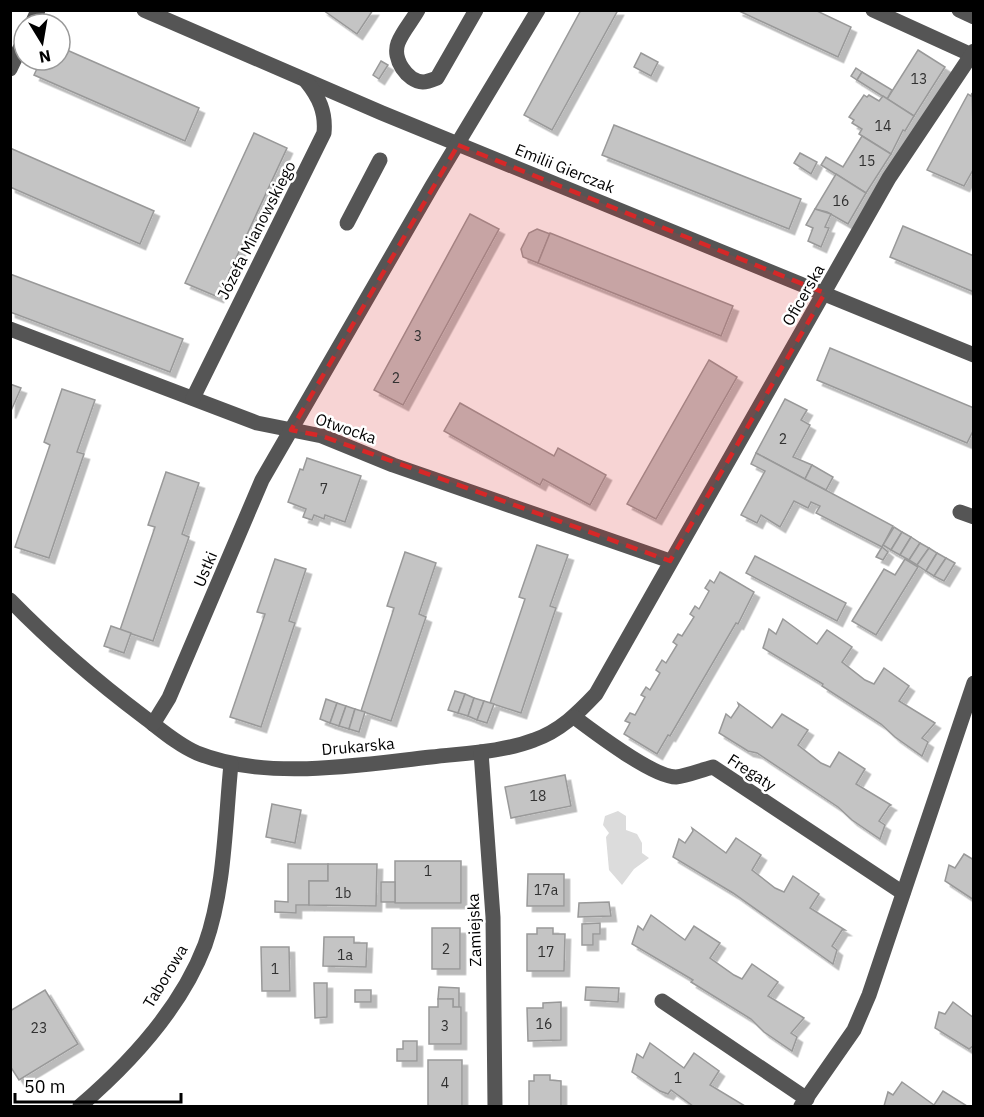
<svg xmlns="http://www.w3.org/2000/svg" width="984" height="1117" font-family="'IBM Plex Sans',sans-serif">
  <style>
    .green { fill: #dcdcdc }
    .building { fill: #c4c4c4; stroke: #999; stroke-width: 1.5; filter: url(#shadow) }
    .lines { fill: none; stroke-linecap: round; stroke-linejoin: round }
    .minor { stroke: #555; stroke-width: 15 }
    .marked { fill: #d62828; fill-opacity: 0.2; stroke: #d62828; stroke-width: 4.5; stroke-dasharray: 12 8; stroke-linejoin: round }
    .labels { text-anchor: middle; stroke-width: 5; stroke-linejoin: round; paint-order: stroke }
    .number-label { font-size: 14px; fill: #313131 }
    .street-label { font-size: 16px; fill: #000; stroke: #fff }
  </style>
  <defs>
    <filter id="shadow"><feDropShadow dx="5.5" dy="5.5" stdDeviation="0" flood-color="#0004"/></filter>
  </defs>
  <rect width="100%" height="100%" fill="#fff"/>
  <path class="green" d="M618 811 626 816V830L637 834 642 843V853L649 858 634 869 622 885 609 870 606 837 609 833 603 825 605 816Z"/>
  <g class="building">
    <path d="M323 10H373L357 34Z"/>
    <path d="M581 10H618L552 130 524 115Z"/>
    <path d="M737 10H815L851 27 838 57Z"/>
    <path d="M60 47 199 108 185 141 34 75 41 60H60Z"/>
    <path d="M918 50 945 67 914 116 887 99Z"/>
    <path d="M641 53 658 62 651 76 634 67Z"/>
    <path d="M381 61 388 65 379 79 373 75Z"/>
    <path d="M856 68 862 72 857 80 851 76Z"/>
    <path d="M862 72 892 90 887 99 857 80Z"/>
    <path d="M972 93 974 168 964 186 927 170 968 94 971 96Z"/>
    <path d="M864 95 867 97 869 95 879 101 883 96 914 116 905 131 903 130 891 154 859 134 862 129 852 123 854 120 849 117Z"/>
    <path d="M614 125 801 199 789 229 602 155Z"/>
    <path d="M254 133 287 148 218 297 185 283Z"/>
    <path d="M862 136 891 154 866 193 821 165 826 157 843 167Z"/>
    <path d="M10 148 154 211 140 244 10 187Z"/>
    <path d="M800 153 817 162 811 174 794 163Z"/>
    <path d="M836 174 866 193 848 224 827 212 815 209Z"/>
    <path d="M815 209 831 214 825 227 829 228 821 247 808 241 813 228 806 225Z"/>
    <path d="M470 214 499 229 403 405 374 390Z"/>
    <path d="M903 226 974 256V292L890 257Z"/>
    <path d="M537 229 550 234 538 263 523 257 521 249 529 233Z"/>
    <path d="M550 233 733 306 721 336 538 263Z"/>
    <path d="M10 274 183 339 170 372 10 312Z"/>
    <path d="M830 348 974 408V429L967 443 817 380Z"/>
    <path d="M709 360 737 377 656 519 627 504Z"/>
    <path d="M10 384 21 388 10 413Z"/>
    <path d="M62 389 95 400 77 452 84 454 49 558 15 547 50 445 44 442Z"/>
    <path d="M785 399 807 410 801 420 810 425 793 457 812 465 805 479 756 453Z"/>
    <path d="M460 403 554 456 558 448 606 475 590 505 543 479 540 485 444 431Z"/>
    <path d="M756 453 893 526 882 547 816 513 820 506 811 502 808 508 794 501 780 527 761 515 757 523 741 515 765 471 751 464Z"/>
    <path d="M307 458 361 476 345 522 325 515 324 519 314 515 312 520 303 517 306 509 288 502 300 469 303 470Z"/>
    <path d="M812 465 833 477 826 490 805 479Z"/>
    <path d="M166 472 199 483 182 534 189 537 153 641 120 630 155 527 148 525Z"/>
    <path d="M894 527 902 532 891 550 883 545Z"/>
    <path d="M902 532 911 537 900 555 891 550Z"/>
    <path d="M911 537 920 543 909 560 900 555Z"/>
    <path d="M920 543 929 548 917 565 909 560Z"/>
    <path d="M537 545 568 555 550 606 556 608 521 713 490 703 525 599 519 597Z"/>
    <path d="M882 547 888 552 883 560 876 557Z"/>
    <path d="M929 548 937 553 926 571 917 565Z"/>
    <path d="M405 552 436 563 419 614 426 617 391 721 361 711 394 608 387 606Z"/>
    <path d="M937 553 946 558 934 576 926 571Z"/>
    <path d="M755 556 846 603 837 621 746 573Z"/>
    <path d="M946 558 955 563 944 581 934 576Z"/>
    <path d="M275 559 306 569 289 621 295 623 261 727 230 717 265 614 257 612Z"/>
    <path d="M905 559 918 567 876 635 852 621 884 569 895 575Z"/>
    <path d="M720 572 754 592 738 624 736 623 670 736 668 735 657 754 624 734 630 723 625 721 630 713 635 715 645 697 641 695 646 687 650 690 660 673 656 670 662 660 666 663 677 645 673 642 678 634 682 636 694 617 690 614 695 606 699 609 709 591 705 588 710 580 714 583Z"/>
    <path d="M783 619 817 644 827 630 852 647 842 662 865 680 874 684 884 668 909 686 899 701 935 723 922 738 928 742 922 756 895 737 881 724 822 686 823 684 763 648 769 629 776 634Z"/>
    <path d="M111 626 131 633 124 653 104 646Z"/>
    <path d="M455 691 465 694 458 713 448 710Z"/>
    <path d="M465 694 474 698 468 716 458 713Z"/>
    <path d="M474 698 484 701 477 720 468 716Z"/>
    <path d="M326 699 337 703 330 723 320 719Z"/>
    <path d="M484 701 494 704 487 723 477 720Z"/>
    <path d="M337 703 346 706 339 726 330 723Z"/>
    <path d="M738 703 772 728 782 714 808 730 798 745 821 763 830 767 839 752 865 769 856 784 891 805 889 806 879 821 885 825 880 839 852 820 838 807 757 753 748 751 719 733 726 714 731 718 739 706Z"/>
    <path d="M346 706 355 709 349 729 339 726Z"/>
    <path d="M355 709 365 712 359 732 349 729Z"/>
    <path d="M565 775 571 806 511 818 505 787Z"/>
    <path d="M272 804 301 810 295 843 266 837Z"/>
    <path d="M692 828 726 853 736 838 761 855 752 870 775 888 784 892 793 876 819 894 810 908 845 930H842L832 946 837 950 833 964 733 893 673 857 679 839 685 843 693 831Z"/>
    <path d="M964 854 974 860V900L945 881 949 865 955 868Z"/>
    <rect x="395" y="861" width="66" height="42"/>
    <path d="M288 864H328V881H309V905H296V913L275 912V901L288 902Z"/>
    <path d="M328 864H377L376 906 309 905V881H328Z"/>
    <path d="M528 874H564V906H527Z"/>
    <rect x="381" y="882" width="14" height="20"/>
    <path d="M609 902 611 916 578 917 579 903Z"/>
    <path d="M651 915 685 940 694 926 720 943 710 958 734 975 742 979 752 964 778 982 768 996 804 1018 791 1033 797 1037 792 1051 764 1032 751 1019 691 982 693 980 632 944 638 926 643 930Z"/>
    <path d="M600 923V934H593V945H582V924Z"/>
    <rect x="432" y="928" width="28" height="41"/>
    <path d="M537 928H553V934H565L564 971H527V934H537Z"/>
    <path d="M324 937H354V943H367L366 967 323 966Z"/>
    <path d="M261 947H289L290 991H262Z"/>
    <path d="M314 983H327V1017L315 1018Z"/>
    <path d="M439 987 459 988V1008L453 1007V999H438Z"/>
    <path d="M586 987 619 988 618 1002 585 1000Z"/>
    <path d="M45 990 78 1044 19 1080 10 1066V1011Z"/>
    <rect x="355" y="990" width="16" height="12"/>
    <path d="M438 999H453V1007H461V1044H429V1007H438Z"/>
    <path d="M561 1002V1040L528 1041 527 1008H543V1003Z"/>
    <path d="M953 1002 974 1018V1045L969 1049 935 1028 939 1012 945 1014Z"/>
    <path d="M403 1041H417V1061H397V1049H403Z"/>
    <path d="M650 1043 684 1068 694 1053 719 1071 710 1085 745 1106H693L671 1090 668 1094 660 1091 632 1072 637 1054 643 1058Z"/>
    <rect x="428" y="1060" width="34" height="46"/>
    <path d="M534 1075H550V1080L561 1081V1106H529V1081H534Z"/>
    <path d="M902 1082 934 1105 943 1091 967 1106H884L888 1092 893 1095Z"/>
  </g>
  <g class="lines">
    <g class="minor">
      <path d="M144 10 382 113 974 355"/>
      <path d="M418 10C412 21 402 32 398 43 392 59 407 81 423 82 427 82 432 80 437 78L476 10"/>
      <path d="M873 10 974 56"/>
      <path d="M959 10 974 17"/>
      <path d="M32 24 38 10"/>
      <path d="M10 69 24 40"/>
      <path d="M347 223 380 160"/>
      <path d="M10 329 257 423 322 436 393 465 670 561"/>
      <path d="M193 398 324 133C326 112 319 97 306 81"/>
      <path d="M960 512 974 517"/>
      <path d="M10 600C52 643 96 681 144 717 160 729 178 745 197 753 266 781 358 765 431 757 465 753 503 752 534 740 560 731 578 713 596 694L889 178 974 51"/>
      <path d="M574 717C594 732 653 777 676 777 687 776 701 770 713 767L903 893"/>
      <path d="M153 724 169 698 262 480 432 186 538 10"/>
      <path d="M481 752 493 917 495 1106"/>
      <path d="M662 1001 807 1099"/>
      <path d="M80 1106C130 1063 181 1008 205 945 225 889 225 823 231 764"/>
      <path d="M801 1106 854 1030 869 995 974 683"/>
    </g>
  </g>
  <path class="marked" d="M458 145 825 293 670 561 322 436 291 430Z"/>
  <g class="labels">
    <g class="number-label">
      <text x="919" y="84">13</text>
      <text x="883" y="131">14</text>
      <text x="867" y="166">15</text>
      <text x="841" y="206">16</text>
      <text x="418" y="341">3</text>
      <text x="396" y="383">2</text>
      <text x="783" y="444">2</text>
      <text x="324" y="494">7</text>
      <text x="538" y="801">18</text>
      <text x="428" y="876">1</text>
      <text x="546" y="895">17a</text>
      <text x="343" y="898">1b</text>
      <text x="446" y="954">2</text>
      <text x="546" y="957">17</text>
      <text x="345" y="960">1a</text>
      <text x="275" y="974">1</text>
      <text x="544" y="1029">16</text>
      <text x="445" y="1031">3</text>
      <text x="39" y="1033">23</text>
      <text x="678" y="1083">1</text>
      <text x="445" y="1088">4</text>
    </g>
    <g class="street-label">
      <text transform="translate(565 168) rotate(22)" y="6">Emilii Gierczak</text>
      <text transform="translate(256 230) rotate(-63)" y="6">Józefa Mianowskiego</text>
      <text transform="translate(803 295) rotate(-60)" y="6">Oficerska</text>
      <text transform="translate(346 428) rotate(19)" y="6">Otwocka</text>
      <text transform="translate(205 569) rotate(-67)" y="6">Ustki</text>
      <text transform="translate(358 746) rotate(-5)" y="6">Drukarska</text>
      <text transform="translate(752 772) rotate(33)" y="6">Fregaty</text>
      <text transform="translate(474 930) rotate(-92)" y="6">Zamiejska</text>
      <text transform="translate(165 976) rotate(-59)" y="6">Taborowa</text>
    </g>
  </g>
  <rect width="984" height="1117" fill="none" stroke="#000000" stroke-width="24"/>
  <g transform="translate(42 42) rotate(169)"><circle r="28" fill="#ffffff" stroke="#999999" stroke-width="1.5"/>
  <path d="M0-4.5L10 22L0 15L-10 22Z" fill="#000000"/>
  <text y="-9" font-size="16" font-weight="bold" text-anchor="middle" fill="#000000">N</text>
  </g>
  <path d="M15 1093v9h166v-9" fill="none" stroke="#000000" stroke-width="3"/>
  <text x="24" y="1093" font-size="18" fill="#000000" stroke="#ffffff" stroke-width="4.5" paint-order="stroke">50 m</text>
</svg>
